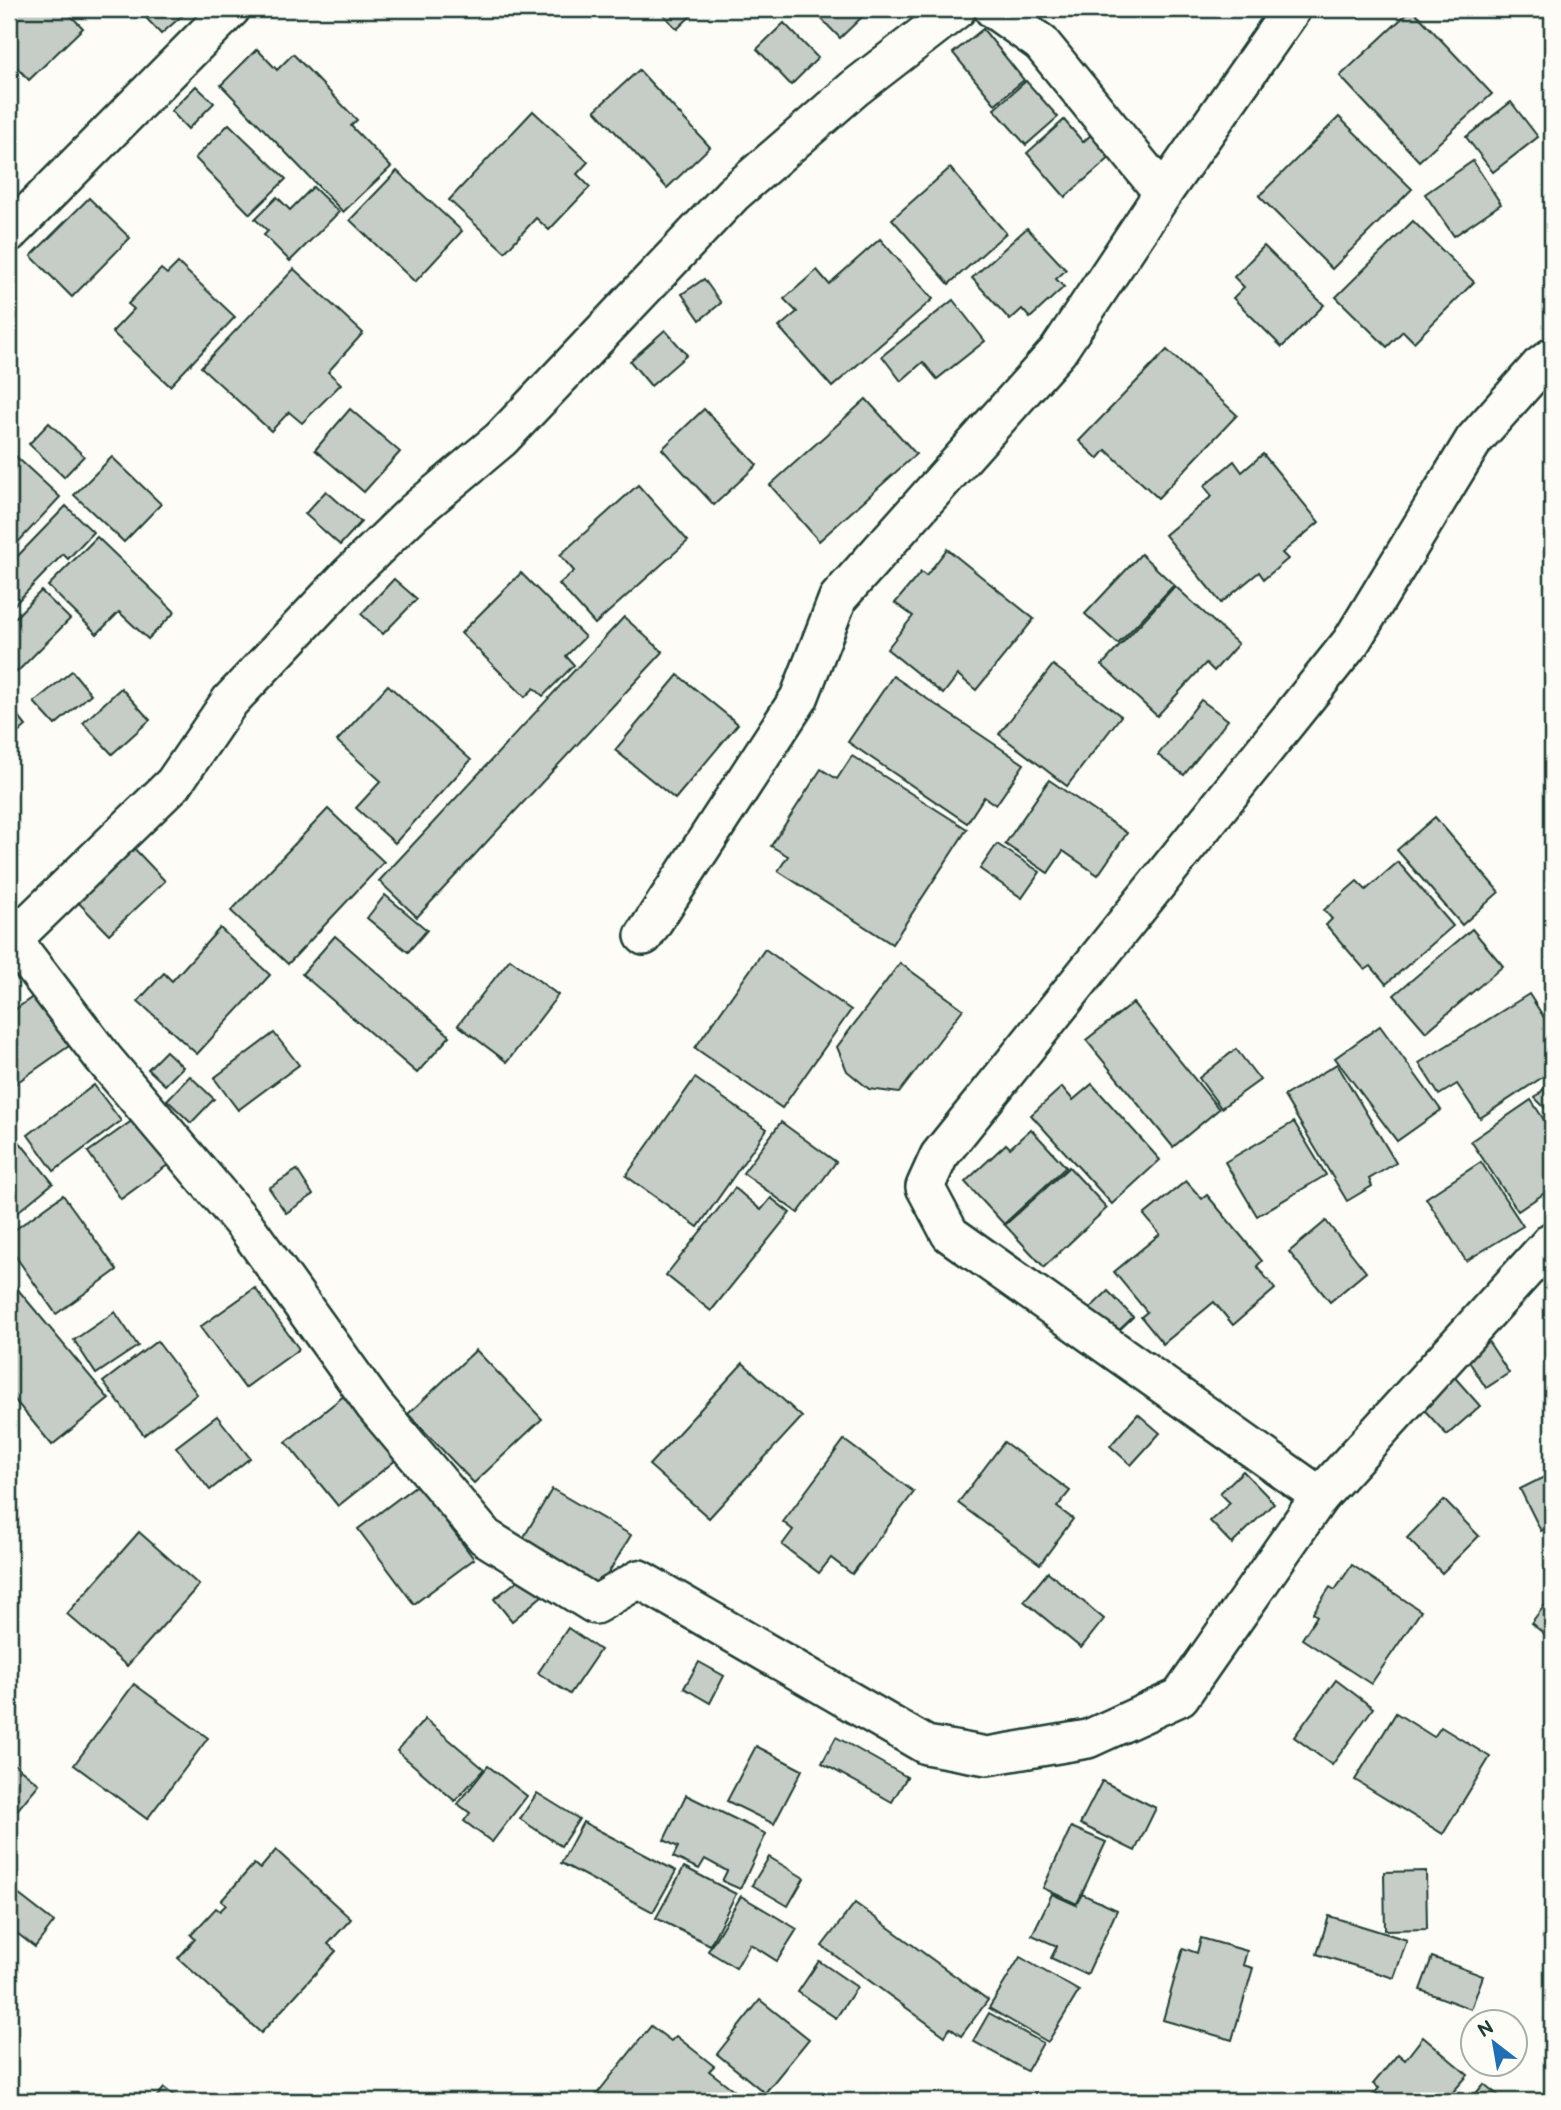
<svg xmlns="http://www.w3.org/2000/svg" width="1561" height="2110" font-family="'Balsamiq Sans',sans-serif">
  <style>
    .building { fill: #c6cdc7; stroke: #1f3d34; stroke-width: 2 }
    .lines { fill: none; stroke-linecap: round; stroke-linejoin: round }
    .street-casing { stroke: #1f3d34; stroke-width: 42 }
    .street { stroke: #fdfcf7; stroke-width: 37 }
  </style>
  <rect width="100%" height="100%" fill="#fdfcf7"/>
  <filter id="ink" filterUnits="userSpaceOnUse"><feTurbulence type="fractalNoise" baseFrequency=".0143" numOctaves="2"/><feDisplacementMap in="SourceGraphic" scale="14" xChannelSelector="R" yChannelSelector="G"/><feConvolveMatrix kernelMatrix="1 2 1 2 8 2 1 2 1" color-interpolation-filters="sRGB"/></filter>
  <g filter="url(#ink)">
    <g class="building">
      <path d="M9 9H64L83 28 29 80 9 59Z"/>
      <path d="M138 9H178L183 15 161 34Z"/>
      <path d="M658 9H698L677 29Z"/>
      <path d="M812 9H855L863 16 840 38Z"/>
      <path d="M1412 9 1492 94 1419 161 1340 76Z"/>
      <path d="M784 23 818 58 791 85 757 49Z"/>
      <path d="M983 29 1024 80 995 104 953 53Z"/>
      <path d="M257 49 277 70 293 54 357 120 351 126 391 167 343 212 221 85Z"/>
      <path d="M639 70 710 147 667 188 595 110Z"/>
      <path d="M1026 81 1058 117 1026 145 994 109Z"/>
      <path d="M196 86 214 103 188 129 171 111Z"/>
      <path d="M1511 102 1538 137 1493 172 1466 137Z"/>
      <path d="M533 111 588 162 577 174 590 187 549 230 536 218 505 252 449 200Z"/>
      <path d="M1339 117 1412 189 1332 269 1259 196Z"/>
      <path d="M1064 120 1083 142 1093 133 1112 156 1065 197 1027 153Z"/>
      <path d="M229 124 286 179 250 214 195 158Z"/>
      <path d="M1473 161 1501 204 1454 236 1425 194Z"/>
      <path d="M950 168 1006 233 949 284 892 219Z"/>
      <path d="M397 171 462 231 415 282 350 220Z"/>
      <path d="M313 187 339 212 290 261 264 235 268 231 255 219 277 197 290 210Z"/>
      <path d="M89 198 130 238 72 297 31 256Z"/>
      <path d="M1413 221 1474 282 1414 342 1403 331 1387 347 1336 297Z"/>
      <path d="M1027 228 1066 270 1056 279 1064 287 1030 318 1022 309 1010 320 972 278Z"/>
      <path d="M880 239 933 299 832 387 779 327 797 312 784 299 817 270 829 284Z"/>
      <path d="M1264 246 1324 305 1282 347 1233 298 1244 287 1234 277Z"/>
      <path d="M178 263 235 317 170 386 112 332 134 309 128 304 161 269 167 274Z"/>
      <path d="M294 269 363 333 328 372 341 384 302 423 289 412 271 431 201 367Z"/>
      <path d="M704 279 721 303 700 320 682 294Z"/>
      <path d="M953 300 985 341 937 379 923 362 901 381 882 356Z"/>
      <path d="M665 330 687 355 651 386 630 361Z"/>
      <path d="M1167 350 1237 415 1158 498 1106 450 1098 459 1079 441Z"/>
      <path d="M866 399 916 454 819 541 770 485Z"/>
      <path d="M350 409 400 452 364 492 315 450Z"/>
      <path d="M704 409 757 465 714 505 662 449Z"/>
      <path d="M49 423 84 456 64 477 29 444Z"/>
      <path d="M9 450 60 497 9 552Z"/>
      <path d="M1263 454 1319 522 1282 553 1288 559 1264 579 1259 572 1221 603 1165 535 1212 496 1204 486 1234 461 1242 472Z"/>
      <path d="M112 457 161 504 124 542 74 495Z"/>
      <path d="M638 485 688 541 595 624 559 584 574 571 560 555Z"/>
      <path d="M326 491 361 522 340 545 305 514Z"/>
      <path d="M66 506 93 532 68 559 63 554 15 604 9 598V565Z"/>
      <path d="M97 537 175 612 148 639 119 612 97 634 48 586Z"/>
      <path d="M947 549 1034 619 976 690 958 675 943 694 887 649 913 616 895 603 921 572 926 576Z"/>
      <path d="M1141 554 1174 585 1118 644 1085 614Z"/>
      <path d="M521 573 585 637 566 656 574 665 543 696 534 688 525 697 461 633Z"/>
      <path d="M394 579 417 599 383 634 361 614Z"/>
      <path d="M1175 586 1238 644 1214 671 1206 663 1157 716 1102 665Z"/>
      <path d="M41 591 70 619 17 672 9 664V624Z"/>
      <path d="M624 617 663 652 417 917 379 881Z"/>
      <path d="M1053 665 1121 716 1067 786 999 734Z"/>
      <path d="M72 671 91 694 55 725 34 702Z"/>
      <path d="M678 675 738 724 675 799 615 750Z"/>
      <path d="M893 676 1024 764 996 805 984 797 967 823 848 742Z"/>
      <path d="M388 685 471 760 395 843 356 808 381 781 337 741Z"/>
      <path d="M121 688 150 720 112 754 83 723Z"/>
      <path d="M1201 700 1228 720 1184 775 1158 755Z"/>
      <path d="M9 705 26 726 9 741Z"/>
      <path d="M852 756 967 829 892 944 778 871 788 856 771 846 821 769 837 779Z"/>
      <path d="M1049 780 1127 833 1098 875 1063 851 1048 873 1005 844Z"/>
      <path d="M328 809 384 862 288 964 231 911Z"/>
      <path d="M1435 817 1499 892 1462 925 1397 850Z"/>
      <path d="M130 844 165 881 109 934 74 898Z"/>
      <path d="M997 844 1040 872 1022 898 980 869Z"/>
      <path d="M1398 862 1453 926 1386 984 1371 966 1365 970 1326 925 1332 919 1324 910 1357 881 1366 890Z"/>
      <path d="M385 895 427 930 408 952 367 918Z"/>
      <path d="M220 928 270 975 197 1054 138 1001 164 973 172 981Z"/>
      <path d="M1472 929 1503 966 1426 1032 1394 995Z"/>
      <path d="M335 936 450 1036 417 1073 302 974Z"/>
      <path d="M765 949 851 1010 782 1108 695 1048Z"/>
      <path d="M510 959 558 995 507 1062 458 1025Z"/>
      <path d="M900 963 963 1009 899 1093 869 1089 847 1071 837 1047Z"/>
      <path d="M1529 994 1552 1030V1071L1480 1118 1457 1084 1439 1095 1419 1063Z"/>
      <path d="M34 996 69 1046 9 1088V1014Z"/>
      <path d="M1133 1003 1219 1109 1173 1147 1086 1040Z"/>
      <path d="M1380 1026 1441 1110 1397 1141 1335 1058Z"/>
      <path d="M274 1033 299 1065 238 1110 214 1078Z"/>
      <path d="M1236 1049 1260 1080 1221 1108 1199 1078Z"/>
      <path d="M166 1051 183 1067 165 1085 148 1069Z"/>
      <path d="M1337 1064 1396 1163 1369 1179 1372 1186 1347 1201 1284 1096Z"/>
      <path d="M190 1076 214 1099 191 1123 167 1100Z"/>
      <path d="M695 1078 767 1129 698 1227 626 1176Z"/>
      <path d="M1552 1080V1115L1535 1098Z"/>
      <path d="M1092 1084 1160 1160 1112 1204 1031 1115 1062 1087 1073 1100Z"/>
      <path d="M94 1085 121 1121 54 1171 28 1135Z"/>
      <path d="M1531 1100 1552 1132V1188L1518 1211 1471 1141Z"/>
      <path d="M136 1118 169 1164 121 1199 88 1152Z"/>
      <path d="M781 1122 836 1162 798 1213 743 1173Z"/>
      <path d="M1294 1122 1326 1175 1257 1216 1225 1162Z"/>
      <path d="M9 1129 53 1183 9 1219Z"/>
      <path d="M1031 1129 1066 1167 1004 1224 965 1182 1006 1144 1010 1148Z"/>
      <path d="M1481 1162 1523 1226 1466 1261 1426 1198Z"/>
      <path d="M1069 1167 1107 1208 1044 1267 1005 1225Z"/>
      <path d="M297 1170 313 1195 286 1213 269 1188Z"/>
      <path d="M1186 1181 1202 1199 1207 1195 1262 1261 1257 1266 1275 1289 1233 1325 1214 1302 1163 1344 1141 1317 1147 1312 1114 1272 1160 1234 1144 1215Z"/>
      <path d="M735 1188 761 1210 771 1198 790 1213 711 1311 666 1275Z"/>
      <path d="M63 1195 117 1270 56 1314 9 1247V1234Z"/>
      <path d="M1326 1221 1366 1272 1330 1302 1289 1252Z"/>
      <path d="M10 1280 109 1399 52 1445 9 1393Z"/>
      <path d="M255 1288 299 1349 245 1388 200 1327Z"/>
      <path d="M1108 1291 1133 1317 1111 1338 1086 1312Z"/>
      <path d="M115 1312 138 1346 96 1374 74 1340Z"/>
      <path d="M1486 1338 1509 1373 1486 1388 1463 1352Z"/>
      <path d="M157 1341 197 1394 144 1435 103 1382Z"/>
      <path d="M476 1350 542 1419 474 1483 408 1414Z"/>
      <path d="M743 1363 802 1417 709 1518 649 1465Z"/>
      <path d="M1450 1372 1480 1406 1447 1435 1417 1402Z"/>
      <path d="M345 1395 397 1459 338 1506 286 1442Z"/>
      <path d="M1138 1414 1160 1433 1131 1465 1110 1446Z"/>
      <path d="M217 1416 250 1458 210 1490 176 1447Z"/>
      <path d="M844 1440 914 1492 852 1574 831 1558 819 1573 782 1545 793 1530 783 1522Z"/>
      <path d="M1004 1442 1070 1491 1057 1507 1073 1519 1040 1564 958 1503Z"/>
      <path d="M1243 1471 1274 1503 1232 1544 1210 1521 1230 1503 1220 1493Z"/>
      <path d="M1552 1473V1526L1541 1531 1520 1489Z"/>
      <path d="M418 1484 474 1559 414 1604 358 1529Z"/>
      <path d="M552 1489 631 1535 600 1587 518 1547Z"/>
      <path d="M1444 1500 1479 1536 1442 1573 1407 1538Z"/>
      <path d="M139 1532 199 1585 127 1666 67 1614Z"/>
      <path d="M1352 1565 1421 1611 1371 1684 1302 1639 1317 1616 1313 1613 1330 1587 1335 1590Z"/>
      <path d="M1048 1572 1104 1619 1081 1648 1024 1601Z"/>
      <path d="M526 1574 543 1595 512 1621 494 1599Z"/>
      <path d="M1552 1596V1640L1531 1623Z"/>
      <path d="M568 1628 600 1650 570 1694 538 1673Z"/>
      <path d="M699 1662 724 1676 710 1703 684 1688Z"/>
      <path d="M1336 1680 1373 1708 1332 1765 1294 1737Z"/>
      <path d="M134 1684 208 1738 147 1819 74 1765Z"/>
      <path d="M1396 1713 1434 1737 1441 1727 1490 1757 1443 1834 1355 1780Z"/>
      <path d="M425 1719 484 1769 455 1801 397 1751Z"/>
      <path d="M836 1737 907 1777 892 1802 822 1763Z"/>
      <path d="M756 1746 802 1770 774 1824 727 1801Z"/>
      <path d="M9 1760 39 1784 9 1820Z"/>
      <path d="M488 1766 527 1796 492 1842 464 1821 470 1813 458 1804Z"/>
      <path d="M1102 1781 1156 1808 1135 1851 1080 1824Z"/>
      <path d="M537 1793 579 1819 561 1846 520 1819Z"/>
      <path d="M686 1795 766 1834 740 1889 722 1881 727 1871 705 1859 699 1869 673 1857 678 1847 664 1840Z"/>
      <path d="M583 1822 676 1871 653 1912 561 1863Z"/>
      <path d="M1071 1827 1106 1842 1077 1904 1043 1888Z"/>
      <path d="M276 1850 351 1919 328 1944 336 1951 261 2033 178 1958 195 1939 191 1935 216 1908 220 1911 226 1905 221 1901 254 1864 260 1869Z"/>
      <path d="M769 1857 804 1878 788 1906 752 1885Z"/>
      <path d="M684 1867 736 1894 710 1945 656 1918Z"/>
      <path d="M1426 1871 1427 1929 1385 1930 1384 1872Z"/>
      <path d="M9 1887 54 1922 35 1947 9 1927Z"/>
      <path d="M1052 1894 1076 1905 1082 1894 1117 1910 1087 1975 1051 1958 1057 1946 1032 1935Z"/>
      <path d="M741 1896 797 1929 777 1961 750 1944 736 1968 708 1951Z"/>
      <path d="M855 1903 988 2000 961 2036 950 2028 945 2036 822 1946Z"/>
      <path d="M1329 1916 1407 1940 1394 1978 1317 1954Z"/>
      <path d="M1552 1917V1942L1543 1938Z"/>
      <path d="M1201 1938 1247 1951 1243 1965 1253 1968 1232 2040 1163 2020 1183 1948 1197 1953Z"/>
      <path d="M1020 1957 1079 1991 1048 2042 989 2008Z"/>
      <path d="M1432 1957 1483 1976 1471 2009 1420 1990Z"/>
      <path d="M819 1961 857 1987 836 2018 798 1992Z"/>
      <path d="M760 2000 809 2039 765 2093 717 2054Z"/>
      <path d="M989 2013 1043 2043 1027 2071 973 2041Z"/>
      <path d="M651 2026 671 2041 676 2036 714 2066 709 2071 748 2101H604L596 2095Z"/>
      <path d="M1423 2037 1468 2075 1445 2101H1368L1379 2088 1373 2084 1398 2054 1405 2060Z"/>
      <path d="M1484 2084 1505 2101H1469Z"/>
      <path d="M164 2088 181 2101H153Z"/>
    </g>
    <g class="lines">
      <g class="street-casing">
        <g id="street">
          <path d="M993 9 1041 43 1163 193"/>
          <path d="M9 233 231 9"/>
          <path d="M644 936 799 698 838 598 1058 351 1163 193 1292 9"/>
          <path d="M13 940 104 1059 247 1228 374 1405 485 1537 595 1605 639 1579 926 1745 987 1756 1088 1739 1180 1697 1320 1496 1552 1241"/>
          <path d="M9 943 174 783 230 701 350 574 414 512 501 439 733 194 855 88 957 9"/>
          <path d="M1320 1496 950 1234 925 1187 939 1156 1351 642 1474 440 1539 367 1552 357"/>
        </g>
      </g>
      <use href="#street" class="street"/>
    </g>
  </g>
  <rect width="1561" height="2110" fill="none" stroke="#fdfcf7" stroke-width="35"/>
  <rect x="18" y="18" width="1526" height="2075" fill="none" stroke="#1f3d34" stroke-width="2.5" filter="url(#ink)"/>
  <g transform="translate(1494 2043) rotate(329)"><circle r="33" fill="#fdfcf7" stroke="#a4b0a9" stroke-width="2"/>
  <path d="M0-5L12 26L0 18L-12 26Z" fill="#1f6fb2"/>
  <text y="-10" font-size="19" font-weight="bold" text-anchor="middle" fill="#1f3d34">N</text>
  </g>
</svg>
